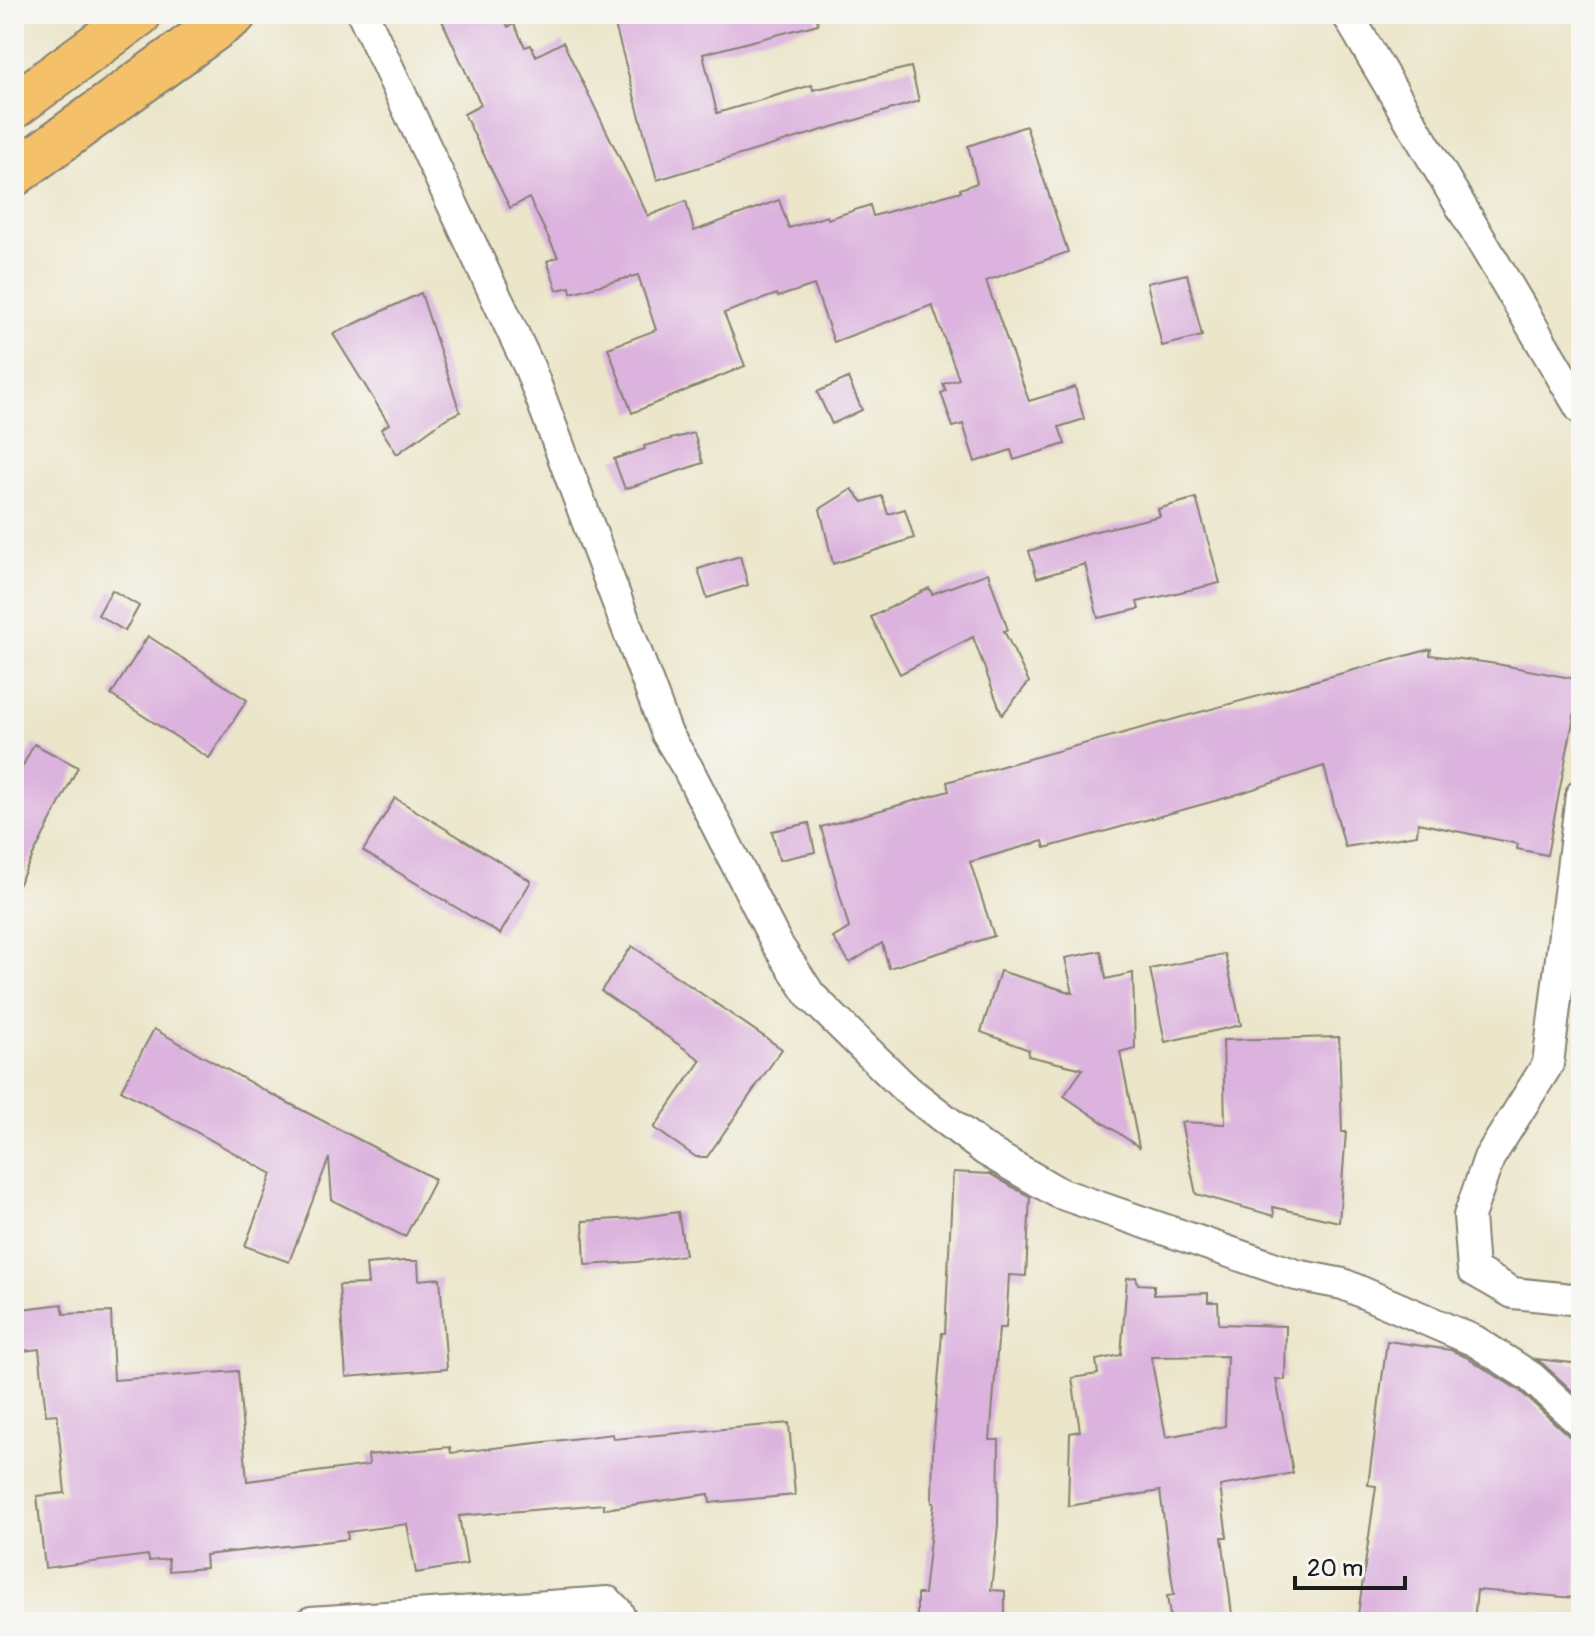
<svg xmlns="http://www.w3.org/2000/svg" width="1595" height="1636" font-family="Pangolin,sans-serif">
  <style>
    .building { fill: #dcb2de; fill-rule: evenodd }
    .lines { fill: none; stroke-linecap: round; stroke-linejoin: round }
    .minor-casing { stroke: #848072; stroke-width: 34 }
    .trunk-casing { stroke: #848072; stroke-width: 48 }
    .minor { stroke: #fff; stroke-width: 30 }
    .trunk { stroke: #f4c16a; stroke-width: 44 }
  </style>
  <rect width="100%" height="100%" fill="#f6f6f2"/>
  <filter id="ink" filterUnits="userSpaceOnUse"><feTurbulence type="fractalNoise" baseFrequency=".0125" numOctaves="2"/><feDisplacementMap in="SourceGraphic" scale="16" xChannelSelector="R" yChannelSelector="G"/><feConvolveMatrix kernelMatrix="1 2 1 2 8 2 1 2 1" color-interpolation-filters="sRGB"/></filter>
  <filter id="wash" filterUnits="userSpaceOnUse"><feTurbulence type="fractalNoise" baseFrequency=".006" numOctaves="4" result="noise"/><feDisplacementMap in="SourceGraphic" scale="32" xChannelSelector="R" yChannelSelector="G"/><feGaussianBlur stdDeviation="1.8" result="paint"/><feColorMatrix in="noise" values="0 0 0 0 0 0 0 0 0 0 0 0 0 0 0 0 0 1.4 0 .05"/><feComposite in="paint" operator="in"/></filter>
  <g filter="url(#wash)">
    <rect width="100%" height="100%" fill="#ebe5c9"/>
    <g id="blocks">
      <g class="building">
        <path d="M439 14H502L508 27 514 24 525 47 531 45 536 56 563 42 648 216 686 201 694 231 779 200 789 228 827 216 828 219 870 205 873 216 961 191 960 189 977 183 968 146 1026 126 1068 252 986 281 1029 401 1075 387 1084 419 1059 427 1065 444 1014 460 1011 450 975 462 963 424 953 427 941 393 946 391 943 384 959 379 932 305 834 342 814 285 778 297 777 294 724 313 745 366 632 413 608 348 656 330 638 275 571 293 570 287 557 290 547 261 558 257 529 198 510 208 464 114 481 105Z"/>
        <path d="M612 14H816L818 24 703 54 717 113 812 85 813 90 911 67 919 101 657 180Z"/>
        <path d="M1187 274 1202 336 1162 346 1147 283Z"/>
        <path d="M421 293 460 412 445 419 397 454 381 429 389 424 333 334Z"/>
        <path d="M848 378 862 410 832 424 817 392Z"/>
        <path d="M694 433 703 463 625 489 614 459 645 449 644 446Z"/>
        <path d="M852 489 863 502 882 496 888 514 905 509 914 538 833 564 820 509Z"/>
        <path d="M1196 498 1220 583 1137 602 1139 609 1098 618 1085 564 1037 578 1029 551 1088 533 1160 516 1158 509Z"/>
        <path d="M740 556 748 585 707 598 698 569Z"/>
        <path d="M988 573 1008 630 1004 631 1029 682 1002 715 973 637 900 674 871 617 929 588 932 594Z"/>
        <path d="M112 590 139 606 125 631 98 615Z"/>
        <path d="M148 636 247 700 209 758 111 695Z"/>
        <path d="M1431 649 1430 655 1497 664 1581 680 1547 855 1517 849 1518 844 1418 823 1417 835 1345 847 1324 766 1229 797 1045 848 1043 841 970 862 994 936 889 968 882 943 850 963 833 938 849 928 821 827 949 791 947 782 1006 765Z"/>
        <path d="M34 744 78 767 14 893V783Z"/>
        <path d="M395 798 531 881 500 934 363 851Z"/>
        <path d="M809 823 815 852 779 860 772 831Z"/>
        <path d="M632 946 782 1049 707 1157H696L654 1128 701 1060 601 991Z"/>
        <path d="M1101 951 1106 979 1133 973 1135 1048 1120 1052 1139 1147 1064 1096 1083 1069 1028 1056 1029 1050 981 1032 1000 971 1073 993 1065 958Z"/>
        <path d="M1225 954 1241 1025 1165 1042 1150 969Z"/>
        <path d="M154 1029 271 1094 435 1179 405 1237 332 1200 329 1158 289 1262 245 1246 272 1174 121 1090Z"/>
        <path d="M1339 1037 1342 1132H1346L1339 1222 1273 1207 1274 1216 1196 1194 1181 1122 1225 1124 1223 1040Z"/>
        <path d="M953 1172 990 1174 1030 1197 1026 1276 1009 1275 1006 1328H999L990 1440H999L998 1525 991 1590 1005 1591V1622H917V1594H924L934 1503H932L933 1446 942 1333H945Z"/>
        <path d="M678 1212 685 1255 636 1262 585 1265 583 1221 637 1218Z"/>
        <path d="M404 1261H418L419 1280 440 1278 447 1369 346 1377 339 1285 368 1284 366 1264Z"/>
        <path d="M1136 1277 1138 1284 1154 1285V1295L1208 1293V1302H1218L1219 1324 1286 1326 1285 1380 1276 1379 1293 1473 1220 1486 1227 1537H1222L1233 1622H1171L1167 1596 1174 1595 1160 1491 1068 1506 1070 1433 1080 1431 1072 1378 1098 1374 1096 1360 1121 1355 1127 1278ZM1227 1356 1225 1426 1166 1437 1151 1357Z"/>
        <path d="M62 1304 64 1314 111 1312 114 1380 238 1371 247 1481 369 1465 368 1455 450 1447 451 1453 613 1434 614 1439 789 1423 795 1495 710 1503 709 1494 604 1509V1504L459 1516 467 1564 416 1573 407 1524 347 1532 348 1539 205 1555 206 1568 169 1571 168 1559 149 1561 148 1555 45 1568 37 1496 65 1493 57 1414 46 1415 39 1349 14 1352V1310Z"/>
        <path d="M1387 1341 1451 1350 1466 1357 1520 1391 1569 1436 1581 1440V1515L1575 1598 1477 1590 1474 1622H1357L1376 1486 1368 1485Z"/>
        <path d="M1536 1359 1581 1364V1399L1543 1364Z"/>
      </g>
    </g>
  </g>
  <g filter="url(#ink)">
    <use href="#blocks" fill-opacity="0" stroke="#848072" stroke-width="2"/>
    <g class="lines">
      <g class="minor-casing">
        <g id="minor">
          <path d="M363 14 530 369 667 734 688 769 777 944 811 996 906 1089 985 1150 1059 1193 1296 1275 1343 1284 1475 1341 1531 1377 1581 1423"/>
          <path d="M1347 14 1581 409"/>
          <path d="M1581 795 1548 1064 1489 1158 1469 1216 1473 1270 1513 1293 1581 1300"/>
          <path d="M311 1622 608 1602 617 1611 622 1622"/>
        </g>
      </g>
      <g class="trunk-casing">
        <g id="trunk">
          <path d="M14 106 139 14"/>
          <path d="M14 174 234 14"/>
        </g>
      </g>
      <use href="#minor" class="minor"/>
      <use href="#trunk" class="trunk"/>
    </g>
  </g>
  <rect width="1595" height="1636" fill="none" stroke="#f6f6f2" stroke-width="48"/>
  <path d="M1295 1576v12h110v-12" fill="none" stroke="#1c1c1c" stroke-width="4"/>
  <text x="1307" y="1576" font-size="24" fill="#1c1c1c" stroke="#f6f6f2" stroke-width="6" paint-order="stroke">20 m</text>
</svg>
